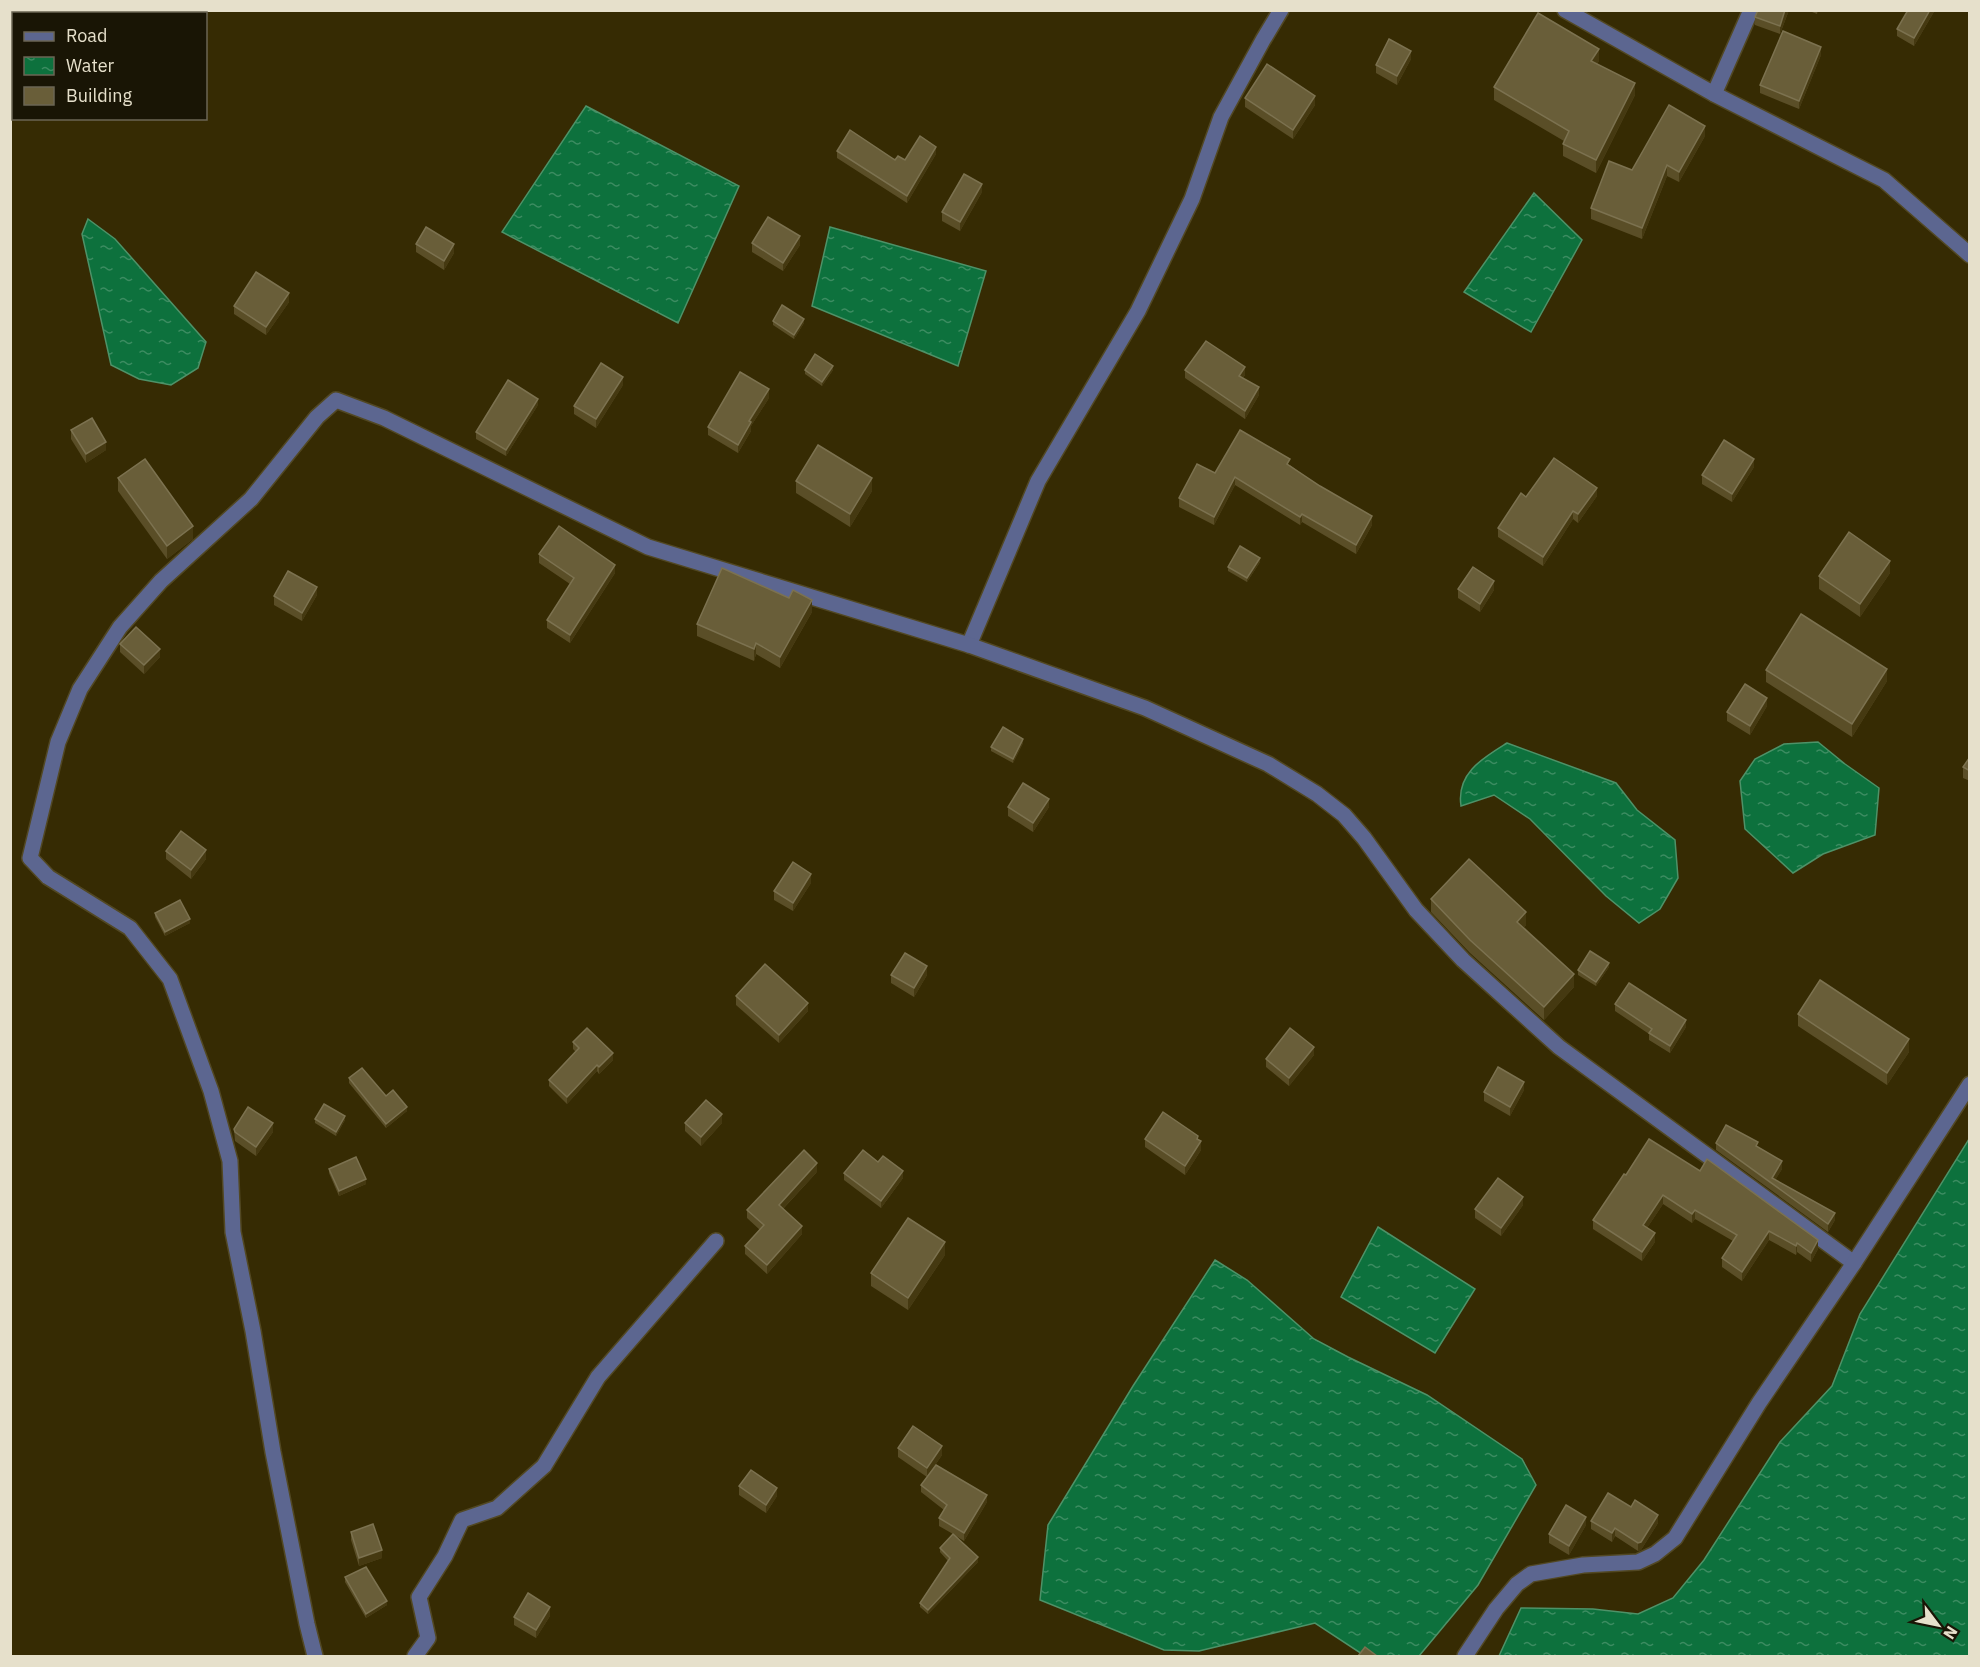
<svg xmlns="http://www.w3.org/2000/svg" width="1980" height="1667" font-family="'IBM Plex Sans',sans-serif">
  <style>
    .water { fill: url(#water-ripples); stroke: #4e9268; stroke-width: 1.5 }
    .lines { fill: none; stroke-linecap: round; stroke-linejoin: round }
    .minor-casing { stroke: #524823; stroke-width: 18 }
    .minor { stroke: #5c6690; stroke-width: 15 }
    .wall { fill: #5a4e27 }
    .shaded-wall { fill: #453911 }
    .building { fill: #695e39; stroke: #7c7250; stroke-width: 1.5 }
  </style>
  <defs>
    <pattern id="water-ripples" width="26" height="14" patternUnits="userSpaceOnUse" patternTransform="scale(1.5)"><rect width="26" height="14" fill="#0d713d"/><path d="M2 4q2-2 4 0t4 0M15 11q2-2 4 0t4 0" fill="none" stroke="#3c8c61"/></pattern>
  </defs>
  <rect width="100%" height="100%" fill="#362b03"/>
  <g class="water">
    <path d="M586 106 739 186 678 323 502 232Z"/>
    <path d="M1534 193 1582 240 1531 332 1464 292Z"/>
    <path d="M88 219 115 239 206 342 198 368 171 385 139 379 111 365 82 234Z"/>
    <path d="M830 227 986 271 958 366 812 306Z"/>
    <path d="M1818 742 1845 764 1879 788 1875 835 1823 854 1793 873 1745 829 1740 781 1755 759 1784 744Z"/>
    <path d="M1507 743 1616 783 1637 810 1675 840 1678 878 1660 909 1639 923 1606 896 1530 819 1494 795 1461 806C1456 773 1483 758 1507 743Z"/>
    <path d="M1969 1139V1656H1499L1521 1608 1593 1609 1638 1614 1673 1598 1704 1560 1780 1442 1832 1386 1860 1314Z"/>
    <path d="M1378 1227 1475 1289 1435 1353 1341 1297Z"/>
    <path d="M1215 1260 1247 1280 1314 1339 1348 1357 1427 1395 1522 1459 1536 1485 1478 1585 1419 1656H1365L1315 1623 1199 1651 1164 1650 1040 1600 1048 1525 1133 1386Z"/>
  </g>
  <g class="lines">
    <g class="minor-casing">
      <g id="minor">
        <path d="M1565 10 1714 94 1884 180 1970 255"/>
        <path d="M1714 94 1751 10"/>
        <path d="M969 645 1038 481 1138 311 1192 199 1221 117 1263 40 1281 10"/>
        <path d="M315 1656 307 1624 273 1452 253 1331 233 1232 230 1161 211 1091 170 979 130 928 48 877 30 858 58 742 80 689 120 627 161 581 251 499 317 417 336 400 384 418 648 547 969 645 1145 708 1268 764 1317 794 1344 815 1364 838 1416 910 1463 960 1559 1047 1854 1263"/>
        <path d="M415 1656 428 1638 419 1597 445 1556 462 1520 497 1508 544 1466 598 1377 716 1241"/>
        <path d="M1465 1656 1496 1609 1517 1584 1531 1574 1583 1565 1638 1562 1655 1554 1675 1538 1759 1403 1854 1263 1970 1084"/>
      </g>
    </g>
    <use href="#minor" class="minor"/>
  </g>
  <g class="wall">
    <path d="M1789 10 1780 34 1755 25V17Z"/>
    <path d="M1807 10H1818L1817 14Z"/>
    <path d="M1935 10 1914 46 1897 36V29Z"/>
    <path d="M1821 55 1799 109 1760 93V85Z"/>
    <path d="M1411 59 1397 85 1376 73V65Z"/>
    <path d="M1599 61 1597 64 1635 95 1596 173 1563 156V144L1564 141 1494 100V87Z"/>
    <path d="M1245 98 1315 105 1293 139 1245 107Z"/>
    <path d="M1705 136 1679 182 1667 176 1642 239 1591 219V208L1632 170Z"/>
    <path d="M837 151 905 160 936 154 907 203 837 158Z"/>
    <path d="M982 192 960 231 942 221V212Z"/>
    <path d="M752 243 800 245 783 271 752 252Z"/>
    <path d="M416 244 454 253 444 270 416 252Z"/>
    <path d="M289 302 266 335 234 314V306Z"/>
    <path d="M773 321 804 323 794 339 773 325Z"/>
    <path d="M805 370H833L822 386 805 374Z"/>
    <path d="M1185 370 1245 375 1243 378 1259 395 1245 419 1185 378Z"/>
    <path d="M623 385 596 428 574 414V406Z"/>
    <path d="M769 398 751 426V431L738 453 708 435V427Z"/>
    <path d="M538 405 506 456 476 439V432Z"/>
    <path d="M71 430 106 450 86 463 71 439Z"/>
    <path d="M1290 465 1372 525 1356 554 1302 522 1300 525 1235 485 1214 525 1179 507V498L1215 473Z"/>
    <path d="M1754 467 1732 502 1702 484V475Z"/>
    <path d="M118 478 193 539 167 559 118 491Z"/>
    <path d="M796 481 872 491 850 527 796 493Z"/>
    <path d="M1597 496 1578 523 1573 519 1543 566 1498 537V528L1526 497Z"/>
    <path d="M539 554 615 573 570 643 547 628V620L570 584 539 563Z"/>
    <path d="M1260 562 1247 582 1228 571V567Z"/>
    <path d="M1890 573 1860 617 1819 589V576Z"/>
    <path d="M1458 589 1494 590 1480 612 1458 598Z"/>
    <path d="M317 595 302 621 274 605V596Z"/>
    <path d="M812 612 780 668 756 654 754 661 697 636V624Z"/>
    <path d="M120 644 160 657 144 674 120 652Z"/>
    <path d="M1766 670 1887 681 1852 737 1766 682Z"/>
    <path d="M1767 706 1750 735 1727 721V712Z"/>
    <path d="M1023 743 1013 763 991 751V747Z"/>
    <path d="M1970 757V781L1963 778V767Z"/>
    <path d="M1008 807H1049L1033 832 1008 816Z"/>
    <path d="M166 851 206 859 191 879 166 859Z"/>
    <path d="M811 883 793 911 774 900V891Z"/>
    <path d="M1431 899 1526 925 1524 927 1574 987 1544 1020 1470 953 1431 912Z"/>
    <path d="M155 913 190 923 165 936 155 917Z"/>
    <path d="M1609 967 1596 986 1578 975V970Z"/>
    <path d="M891 975H927L914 997 891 983Z"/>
    <path d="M736 996 808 1011 779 1043 736 1005Z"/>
    <path d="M1615 1004 1686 1027 1670 1053 1649 1040V1034L1615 1011Z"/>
    <path d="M1798 1014 1909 1052 1887 1085 1798 1026Z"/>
    <path d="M573 1042 613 1060 599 1074 597 1071 567 1104 549 1086V1080L576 1052 573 1049Z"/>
    <path d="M1314 1055 1289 1086 1266 1067V1059Z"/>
    <path d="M349 1078 386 1096 407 1111 386 1128 349 1083Z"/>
    <path d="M1524 1090 1510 1116 1484 1101V1092Z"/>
    <path d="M315 1119 345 1120 336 1136 315 1123Z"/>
    <path d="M685 1123H722L701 1146 685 1131Z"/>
    <path d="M234 1129 273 1132 256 1156 235 1141Z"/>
    <path d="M1145 1139 1201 1150 1185 1175 1145 1147Z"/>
    <path d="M1716 1143 1758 1147 1782 1169 1775 1180 1835 1220 1828 1232 1716 1150Z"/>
    <path d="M878 1162 903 1178 881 1208 844 1180V1173Z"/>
    <path d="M329 1169 366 1184 339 1196 329 1173Z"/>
    <path d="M817 1172 783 1209 802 1234 767 1274 745 1254V1246L760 1230 747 1218V1210Z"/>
    <path d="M1626 1175 1818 1249 1811 1262 1797 1252 1796 1255 1769 1240 1742 1281 1722 1267V1258L1733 1241 1695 1219 1692 1223 1663 1204 1647 1228 1655 1242 1642 1261 1593 1229V1220Z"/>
    <path d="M1523 1205 1501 1236 1475 1218V1209Z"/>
    <path d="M945 1255 908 1310 871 1286V1273Z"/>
    <path d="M898 1448 942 1455 927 1477 898 1457Z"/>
    <path d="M921 1485 987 1502 964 1541 956 1536 978 1562 928 1614 920 1607V1603L948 1561 940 1552V1548L953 1534 939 1526V1518L944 1510 921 1492Z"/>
    <path d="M739 1486 777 1496 766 1513 739 1495Z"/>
    <path d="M1591 1521 1658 1523 1641 1550 1638 1551 1615 1536 1612 1542 1591 1529Z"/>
    <path d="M1586 1525 1569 1555 1549 1543V1534Z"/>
    <path d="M351 1532 382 1558 359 1566 351 1540Z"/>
    <path d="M345 1577 387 1605 366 1618 345 1582Z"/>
    <path d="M550 1616 536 1638 514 1625V1617Z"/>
  </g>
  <g class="shaded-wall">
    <path d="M1785 10H1789L1780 34V26Z"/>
    <path d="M1930 10H1935L1914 46V38Z"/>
    <path d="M1821 47V55L1799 109V101Z"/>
    <path d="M1599 49V61L1591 74V61Z"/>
    <path d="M1411 51V59L1397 85V76Z"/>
    <path d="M1635 83V95L1596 173V160Z"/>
    <path d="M1315 96V105L1293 139V130Z"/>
    <path d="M14 110V118L10 119V111Z"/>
    <path d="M1705 126V136L1679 182V172Z"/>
    <path d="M936 147V154L907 203V196Z"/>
    <path d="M1667 165V176L1642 239V228Z"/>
    <path d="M982 184V192L960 231V222Z"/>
    <path d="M800 236V245L783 271V263Z"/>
    <path d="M454 244V253L444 270V261Z"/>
    <path d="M289 293V302L266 335V327Z"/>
    <path d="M804 319V323L794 339V335Z"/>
    <path d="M833 366V370L822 386V382Z"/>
    <path d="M1245 367V375L1239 383V376Z"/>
    <path d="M623 377V385L596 428V419Z"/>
    <path d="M1259 387V395L1245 419V411Z"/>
    <path d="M769 389V398L751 426V431L738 453V445L749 421Z"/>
    <path d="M538 399V405L506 456V450Z"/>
    <path d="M106 442V450L86 463V454Z"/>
    <path d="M1754 459V467L1732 502V494Z"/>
    <path d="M1235 477V485L1214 525V517Z"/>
    <path d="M872 478V491L850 527V514Z"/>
    <path d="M1597 488V496L1578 523V514Z"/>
    <path d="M1573 511V519L1543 566V557Z"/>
    <path d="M1302 514V522L1300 525V517Z"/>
    <path d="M1372 516V525L1356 554V545Z"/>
    <path d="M193 526V539L167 559V546Z"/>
    <path d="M1260 558V562L1247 582V578Z"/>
    <path d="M1890 561V573L1860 617V604Z"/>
    <path d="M615 565V573L570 643V635Z"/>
    <path d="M1494 581V590L1480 612V604Z"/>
    <path d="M317 587V595L302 621V613Z"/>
    <path d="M812 600V612L780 668V657Z"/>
    <path d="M756 643V654L754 661V649Z"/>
    <path d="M160 649V657L144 674V665Z"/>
    <path d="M1887 669V681L1852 737V724Z"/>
    <path d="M1767 698V706L1750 735V726Z"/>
    <path d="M1023 739V743L1013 763V759Z"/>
    <path d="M1049 799V807L1033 832V823Z"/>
    <path d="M206 850V859L191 879V870Z"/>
    <path d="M811 874V883L793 911V903Z"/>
    <path d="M1526 912V925L1517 934V922Z"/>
    <path d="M190 919V923L165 936V932Z"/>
    <path d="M1609 963V967L1596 986V982Z"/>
    <path d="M927 966V975L914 997V988Z"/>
    <path d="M1574 974V987L1544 1020V1007Z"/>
    <path d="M808 1003V1011L779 1043V1035Z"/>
    <path d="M1686 1020V1027L1670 1053V1046Z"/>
    <path d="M1909 1039V1052L1887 1085V1073Z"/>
    <path d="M1314 1047V1055L1289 1086V1078Z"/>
    <path d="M613 1053V1060L599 1074V1067Z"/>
    <path d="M597 1065V1071L567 1104V1097Z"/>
    <path d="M1524 1082V1090L1510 1116V1107Z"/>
    <path d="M407 1107V1111L386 1128V1124Z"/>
    <path d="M722 1114V1123L701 1146V1137Z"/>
    <path d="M345 1116V1120L336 1136V1132Z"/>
    <path d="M273 1123V1132L256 1156V1147Z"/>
    <path d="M1201 1141V1150L1185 1175V1166Z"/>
    <path d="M1782 1161V1169L1773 1184 1772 1178Z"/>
    <path d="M817 1163V1172L779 1213V1205Z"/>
    <path d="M903 1171V1178L881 1208V1201Z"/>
    <path d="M366 1179V1184L339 1196V1191Z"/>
    <path d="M1663 1195V1204L1643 1234V1225Z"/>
    <path d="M1523 1197V1205L1501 1236V1228Z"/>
    <path d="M1695 1210V1219L1692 1223V1214Z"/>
    <path d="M1835 1213V1220L1828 1232V1224Z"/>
    <path d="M802 1226V1234L767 1274V1265Z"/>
    <path d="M1769 1231V1240L1742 1281V1272Z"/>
    <path d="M1655 1233V1242L1642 1261V1252Z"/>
    <path d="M1818 1240V1249L1811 1262V1253Z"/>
    <path d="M945 1242V1255L908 1310V1298Z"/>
    <path d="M1797 1243V1252L1796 1255V1246Z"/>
    <path d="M942 1446V1455L927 1477V1468Z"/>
    <path d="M777 1488V1496L766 1513V1505Z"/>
    <path d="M987 1495V1502L964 1541V1533Z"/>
    <path d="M1658 1515V1523L1641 1550 1638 1551V1543Z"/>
    <path d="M1586 1517V1525L1569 1555V1546Z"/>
    <path d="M1615 1528V1536L1612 1542V1533Z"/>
    <path d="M382 1550V1558L359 1566V1558Z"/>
    <path d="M978 1557V1562L928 1614V1610Z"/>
    <path d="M387 1601V1605L366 1618V1614Z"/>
    <path d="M550 1607V1616L536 1638V1630Z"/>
  </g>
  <g class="building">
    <path d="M1758 10H1785L1780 26 1755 17Z"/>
    <path d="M1908 10H1930L1914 38 1897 29Z"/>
    <path d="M1538 13 1599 49 1591 61 1635 83 1596 160 1563 144 1569 131 1494 87Z"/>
    <path d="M1783 31 1821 47 1799 101 1760 85Z"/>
    <path d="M1389 39 1411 51 1397 76 1376 65Z"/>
    <path d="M1267 64 1315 96 1293 130 1245 98Z"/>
    <path d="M14 69V110L10 111V70Z"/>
    <path d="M1669 105 1705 126 1679 172 1667 165 1642 228 1591 208 1609 161 1632 170Z"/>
    <path d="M850 130 895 160 898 156 905 160 920 136 936 147 907 196 837 151Z"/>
    <path d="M964 174 982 184 960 222 942 212Z"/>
    <path d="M768 217 800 236 783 263 752 243Z"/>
    <path d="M426 227 454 244 444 261 416 244Z"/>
    <path d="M256 272 289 293 266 327 234 306Z"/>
    <path d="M782 305 804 319 794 335 773 321Z"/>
    <path d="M1206 341 1245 367 1239 376 1259 387 1245 411 1185 370Z"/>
    <path d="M815 354 833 366 822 382 805 370Z"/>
    <path d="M601 363 623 377 596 419 574 406Z"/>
    <path d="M740 372 769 389 749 421 751 422 738 445 708 427Z"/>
    <path d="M508 380 538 399 506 450 476 432Z"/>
    <path d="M92 418 106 442 86 454 71 430Z"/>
    <path d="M1240 430 1290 459 1287 464 1320 486 1372 516 1356 545 1302 514 1300 517 1235 477 1214 517 1179 498 1197 464 1215 473Z"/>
    <path d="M1724 440 1754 459 1732 494 1702 475Z"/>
    <path d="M818 445 872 478 850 514 796 481Z"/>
    <path d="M1554 458 1597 488 1578 514 1573 511 1543 557 1498 528 1521 493 1526 497Z"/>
    <path d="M145 459 193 526 167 546 118 478Z"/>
    <path d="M559 526 615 565 570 635 547 620 574 578 539 554Z"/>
    <path d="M1849 532 1890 561 1860 604 1819 576Z"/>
    <path d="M1240 546 1260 558 1247 578 1228 567Z"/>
    <path d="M1473 567 1494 581 1480 604 1458 589Z"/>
    <path d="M722 568 789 598 793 590 812 600 780 657 756 643 754 649 697 624Z"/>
    <path d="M288 571 317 587 302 613 274 596Z"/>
    <path d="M1801 614 1887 669 1852 724 1766 670Z"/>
    <path d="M136 627 160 649 144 665 120 644Z"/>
    <path d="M1745 684 1767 698 1750 726 1727 712Z"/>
    <path d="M1003 727 1023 739 1013 759 991 747Z"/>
    <path d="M1970 757V771L1963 767Z"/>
    <path d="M1023 783 1049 799 1033 823 1008 807Z"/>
    <path d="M181 831 206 850 191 870 166 851Z"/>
    <path d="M1469 859 1526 912 1517 922 1574 974 1544 1007 1470 940 1431 899Z"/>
    <path d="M793 862 811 874 793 903 774 891Z"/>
    <path d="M180 900 190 919 165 932 155 913Z"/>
    <path d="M1590 951 1609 963 1596 982 1578 970Z"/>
    <path d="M905 953 927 966 914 988 891 975Z"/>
    <path d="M765 964 808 1003 779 1035 736 996Z"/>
    <path d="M1820 980 1909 1039 1887 1073 1798 1014Z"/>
    <path d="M1629 983 1686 1020 1670 1046 1649 1033 1652 1029 1615 1004Z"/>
    <path d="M587 1028 613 1053 599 1067 597 1065 567 1097 549 1080 579 1048 573 1042Z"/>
    <path d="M1290 1028 1314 1047 1289 1078 1266 1059Z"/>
    <path d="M1498 1067 1524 1082 1510 1107 1484 1092Z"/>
    <path d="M362 1068 386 1096 393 1090 407 1107 386 1124 349 1078Z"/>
    <path d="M706 1100 722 1114 701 1137 685 1123Z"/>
    <path d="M324 1104 345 1116 336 1132 315 1119Z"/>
    <path d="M248 1107 273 1123 256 1147 235 1132 234 1129Z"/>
    <path d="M1163 1112 1198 1136 1197 1139 1201 1141 1185 1166 1145 1139Z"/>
    <path d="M1726 1125 1758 1142 1756 1146 1782 1161 1772 1178 1835 1213 1828 1224 1716 1143Z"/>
    <path d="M1649 1139 1700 1171 1707 1159 1818 1240 1811 1253 1797 1243 1796 1246 1769 1231 1742 1272 1722 1258 1737 1235 1695 1210 1692 1214 1663 1195 1643 1225 1655 1233 1642 1252 1593 1220 1624 1174 1626 1175Z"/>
    <path d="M804 1150 817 1163 779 1205 802 1226 767 1265 745 1246 764 1225 747 1210Z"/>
    <path d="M863 1150 878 1162 883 1156 903 1171 881 1201 844 1173Z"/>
    <path d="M356 1157 366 1179 339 1191 329 1169Z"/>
    <path d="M1498 1178 1523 1197 1501 1228 1475 1209Z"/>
    <path d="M908 1218 945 1242 908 1298 871 1273Z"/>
    <path d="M913 1426 942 1446 927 1468 898 1448Z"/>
    <path d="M936 1465 987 1495 964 1533 939 1518 947 1505 921 1485Z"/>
    <path d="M751 1470 777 1488 766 1505 739 1486Z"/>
    <path d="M1608 1493 1631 1507 1635 1500 1658 1515 1641 1542 1638 1543 1615 1528 1612 1533 1591 1521Z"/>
    <path d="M1566 1505 1586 1517 1569 1546 1549 1534Z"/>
    <path d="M373 1524 382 1550 359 1558 351 1532Z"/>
    <path d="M953 1534 978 1557 928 1610 920 1603 950 1558 940 1548Z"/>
    <path d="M366 1567 387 1601 366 1614 345 1577Z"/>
    <path d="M528 1593 550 1607 536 1630 514 1617Z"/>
    <path d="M1365 1647 1377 1656H1358Z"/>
  </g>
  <rect width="1980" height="1667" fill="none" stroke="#e6e0cb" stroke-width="24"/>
  <rect x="12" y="12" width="195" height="108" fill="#191505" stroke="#6b6654" stroke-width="1.5"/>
  <rect x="24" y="32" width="30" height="9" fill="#5c6690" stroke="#6b6654" stroke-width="1.5"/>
  <text x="66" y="42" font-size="18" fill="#e6e0cb">Road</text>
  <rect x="24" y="57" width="30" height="18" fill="url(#water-ripples)" stroke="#6b6654" stroke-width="1.5"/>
  <text x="66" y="72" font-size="18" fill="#e6e0cb">Water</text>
  <rect x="24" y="87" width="30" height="18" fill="#695e39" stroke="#6b6654" stroke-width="1.5"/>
  <text x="66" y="102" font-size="18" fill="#e6e0cb">Building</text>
  <g transform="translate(1938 1625) rotate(122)" stroke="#191505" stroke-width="4.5" paint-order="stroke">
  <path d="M0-4.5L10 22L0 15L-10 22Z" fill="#e6e0cb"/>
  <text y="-9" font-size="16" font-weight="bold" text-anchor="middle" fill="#e6e0cb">N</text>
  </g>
</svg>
